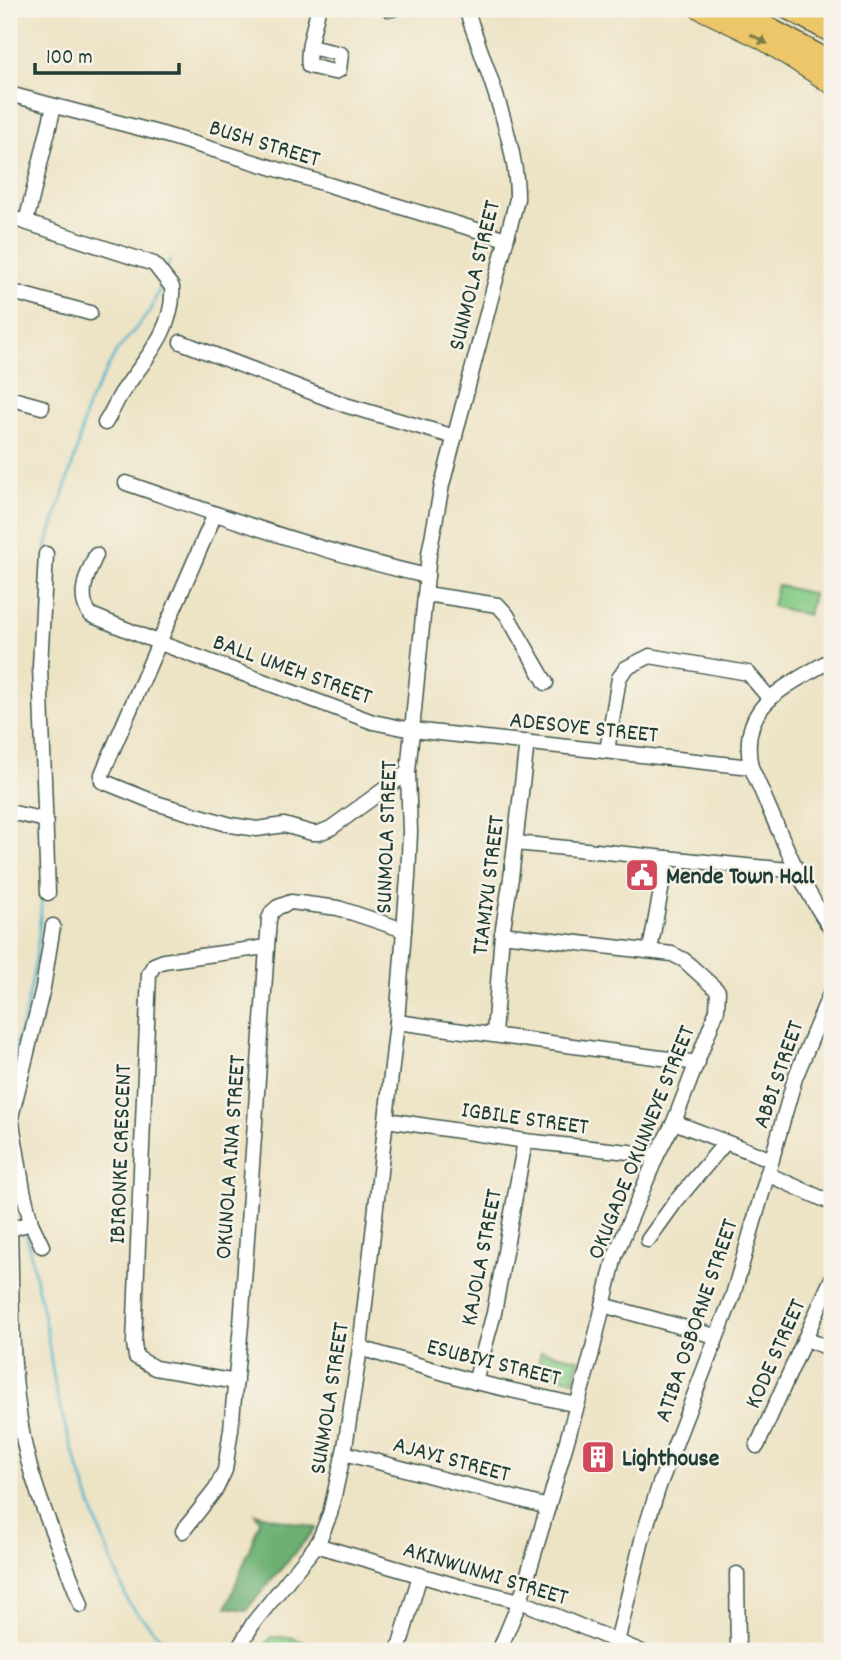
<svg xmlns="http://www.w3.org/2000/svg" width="841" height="1660" font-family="Dekko,sans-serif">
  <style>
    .green { fill: #86cc86; stroke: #52845d; stroke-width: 2 }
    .forest { fill: #6cb073; stroke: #467654; stroke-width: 2 }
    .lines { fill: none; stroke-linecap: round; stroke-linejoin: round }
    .stream { stroke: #4cb5ca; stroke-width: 2.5 }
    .minor-casing { stroke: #3e564a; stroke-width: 17 }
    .major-casing { stroke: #3e564a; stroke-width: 20 }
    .highway-casing { stroke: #3e564a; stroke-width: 24 }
    .minor { stroke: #fff; stroke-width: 14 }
    .major { stroke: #ecc669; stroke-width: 18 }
    .highway { stroke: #ecc669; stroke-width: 21 }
    .oneway { fill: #7b7b4c }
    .labels { text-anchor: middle; stroke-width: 5; stroke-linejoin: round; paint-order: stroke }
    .street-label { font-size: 24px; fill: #1f3d34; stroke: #f7f3e8 }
    .poi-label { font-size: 24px; font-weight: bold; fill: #1f3d34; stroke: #f7f3e8; text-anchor: start }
  </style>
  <rect width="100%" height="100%" fill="#f7f3e8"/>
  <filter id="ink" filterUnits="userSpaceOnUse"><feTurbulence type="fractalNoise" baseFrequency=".0143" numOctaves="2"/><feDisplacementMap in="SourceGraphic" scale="14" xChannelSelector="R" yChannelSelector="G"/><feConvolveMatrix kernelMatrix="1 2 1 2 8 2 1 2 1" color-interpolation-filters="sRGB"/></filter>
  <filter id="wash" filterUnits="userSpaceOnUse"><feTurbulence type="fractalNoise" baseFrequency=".00686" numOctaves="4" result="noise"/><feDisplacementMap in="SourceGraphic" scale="28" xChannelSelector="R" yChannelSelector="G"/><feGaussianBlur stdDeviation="1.57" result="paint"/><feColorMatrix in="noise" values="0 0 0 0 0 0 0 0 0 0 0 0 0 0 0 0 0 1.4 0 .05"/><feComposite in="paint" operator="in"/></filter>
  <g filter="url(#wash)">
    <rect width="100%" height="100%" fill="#ede3c5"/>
    <g class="green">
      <path d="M777 585 813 594 808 615 772 606Z"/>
      <path d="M541 1351 579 1359 575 1380 536 1373Z"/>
      <path d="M272 1637H290L326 1651H260Z"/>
    </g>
    <path class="forest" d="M255 1513 316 1528 246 1610 227 1607 260 1521Z"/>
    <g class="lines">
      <g class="stream">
        <path d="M167 269 170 259"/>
        <path d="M46 548 77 450 87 406 117 351 151 310 162 282"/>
        <path d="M9 1066C29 1011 39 952 42 893"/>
        <path d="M9 1168 22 1219"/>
        <path d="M25 1228 46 1327 56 1393 69 1439 101 1534 129 1604 173 1651"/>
      </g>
    </g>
  </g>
  <g filter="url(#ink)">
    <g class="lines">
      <g class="minor-casing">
        <g id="minor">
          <path d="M388 9H393"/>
          <path d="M310 47 341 54 339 70 334 72 309 66C306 49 315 26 318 9"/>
          <path d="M9 94 162 134 506 239"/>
          <path d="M9 217 154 264 172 287C175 330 143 361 121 394 115 404 111 414 105 423"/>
          <path d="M26 222 54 106"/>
          <path d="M9 291 90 313"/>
          <path d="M181 342 345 405 455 437"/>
          <path d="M9 398 42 407"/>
          <path d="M126 483C225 517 324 553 427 576"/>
          <path d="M215 514 102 774V781L159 804 231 825 257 829 284 825 312 833H319L331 828 408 772"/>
          <path d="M46 554 40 666 48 893"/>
          <path d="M96 555C87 574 76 598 91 615L160 643 373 722 412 730 751 767"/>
          <path d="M426 594 498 605 507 615 546 683"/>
          <path d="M832 659C787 687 737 703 751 767 776 822 797 881 832 930"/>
          <path d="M607 751 619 678 626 668 650 656 748 673 770 699"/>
          <path d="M9 812 46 820"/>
          <path d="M516 843 798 871"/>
          <path d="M650 950 667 858"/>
          <path d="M397 1022 698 1063"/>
          <path d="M494 1033 502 934 511 878 527 742"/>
          <path d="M387 1120 525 1141 657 1155"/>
          <path d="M674 1122 772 1160"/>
          <path d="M767 1174 832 1203"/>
          <path d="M31 1223 10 1229C12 1296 10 1365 22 1432 32 1492 61 1548 81 1605"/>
          <path d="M648 1240 676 1201 725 1143"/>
          <path d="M42 1246 31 1223 23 1190 11 1117 43 988 53 926"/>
          <path d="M603 1305 715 1336"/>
          <path d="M805 1339 832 1349"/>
          <path d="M360 1348 475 1382 577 1405"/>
          <path d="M236 1382 155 1368 136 1357 134 1343 149 974 154 965 164 961 266 947"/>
          <path d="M475 1382 494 1313 525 1141"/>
          <path d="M757 1446 832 1278"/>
          <path d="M344 1453 548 1507"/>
          <path d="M183 1531 216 1489 225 1470 231 1429 241 1325 269 919 272 912 278 907 291 902 338 908 404 930"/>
          <path d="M316 1545 457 1586 520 1601 640 1651"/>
          <path d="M737 1574 738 1651"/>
          <path d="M617 1642 643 1536 659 1486 733 1295 795 1078 832 989"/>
          <path d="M237 1651 254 1622 318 1543 330 1514 345 1447 360 1348 397 1022 408 877 410 832 408 772 429 554 442 485 517 199C518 143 484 63 466 9"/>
          <path d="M398 1651 420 1575"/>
          <path d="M499 1651 520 1601 548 1507 590 1360 615 1256 657 1155 674 1122 717 1010 718 991 684 960 672 954 502 934"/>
        </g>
      </g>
      <g class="major-casing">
        <g id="major">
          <path d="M698 9 762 40 832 85"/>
          <path d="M830 9 832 10"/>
        </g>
      </g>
      <g class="highway-casing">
        <g id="highway">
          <path d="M733 9 832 63"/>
          <path d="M789 9 832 32"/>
        </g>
      </g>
      <use href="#minor" class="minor"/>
      <use href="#major" class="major"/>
      <use href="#highway" class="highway"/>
    </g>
    <defs><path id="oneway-solid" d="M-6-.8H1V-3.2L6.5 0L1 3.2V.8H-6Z" transform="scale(1.75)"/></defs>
    <use class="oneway" href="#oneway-solid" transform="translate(759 39) rotate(29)"/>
  </g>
  <defs>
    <g id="civic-square" transform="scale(1.75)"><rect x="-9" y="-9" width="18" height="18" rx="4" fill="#d1495b" stroke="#f7f3e8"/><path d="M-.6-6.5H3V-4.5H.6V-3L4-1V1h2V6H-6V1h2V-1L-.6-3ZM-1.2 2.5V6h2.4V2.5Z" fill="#fff"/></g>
    <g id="building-square" transform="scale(1.75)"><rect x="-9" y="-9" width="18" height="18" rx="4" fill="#d1495b" stroke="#f7f3e8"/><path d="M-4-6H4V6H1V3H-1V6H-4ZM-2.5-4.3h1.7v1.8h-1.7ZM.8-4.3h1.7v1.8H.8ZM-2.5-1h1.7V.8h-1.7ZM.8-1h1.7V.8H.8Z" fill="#fff"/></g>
  </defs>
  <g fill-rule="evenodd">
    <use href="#civic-square" x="642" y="875"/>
    <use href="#building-square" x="598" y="1457"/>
  </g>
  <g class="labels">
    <g class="street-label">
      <text transform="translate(265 142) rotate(17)" y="8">BUSH STREET</text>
      <text transform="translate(473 275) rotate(-76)" y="8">SUNMOLA STREET</text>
      <text transform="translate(293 668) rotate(20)" y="8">BALL UMEH STREET</text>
      <text transform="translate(584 726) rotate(6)" y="8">ADESOYE STREET</text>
      <text transform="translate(385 837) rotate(-88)" y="8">SUNMOLA STREET</text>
      <text transform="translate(487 885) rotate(-83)" y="8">TIAMIYU STREET</text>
      <text transform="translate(777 1074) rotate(-71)" y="8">ABBI STREET</text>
      <text transform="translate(525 1117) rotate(8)" y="8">IGBILE STREET</text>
      <text transform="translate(640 1142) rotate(-68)" y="8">OKUGADE OKUNNEYE STREET</text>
      <text transform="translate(119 1154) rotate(-88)" y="8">IBIRONKE CRESCENT</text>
      <text transform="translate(229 1157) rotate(-86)" y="8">OKUNOLA AINA STREET</text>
      <text transform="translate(480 1257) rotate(-79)" y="8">KAJOLA STREET</text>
      <text transform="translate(695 1320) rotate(-71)" y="8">ATIBA OSBORNE STREET</text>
      <text transform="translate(774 1353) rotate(-66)" y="8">KODE STREET</text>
      <text transform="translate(494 1361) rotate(14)" y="8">ESUBIYI STREET</text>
      <text transform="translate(328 1398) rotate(-81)" y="8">SUNMOLA STREET</text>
      <text transform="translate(452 1458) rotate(15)" y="8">AJAYI STREET</text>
      <text transform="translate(486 1572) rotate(17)" y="8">AKINWUNMI STREET</text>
    </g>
    <g class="poi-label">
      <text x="666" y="883">Mende Town Hall</text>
      <text x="622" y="1465">Lighthouse</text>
    </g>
  </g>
  <rect width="841" height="1660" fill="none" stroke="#f7f3e8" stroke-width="35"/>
  <path d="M35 63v10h144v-10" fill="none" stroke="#1f3d34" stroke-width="3.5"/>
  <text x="46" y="63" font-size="21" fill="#1f3d34" stroke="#f7f3e8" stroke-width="5" paint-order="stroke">100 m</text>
</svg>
